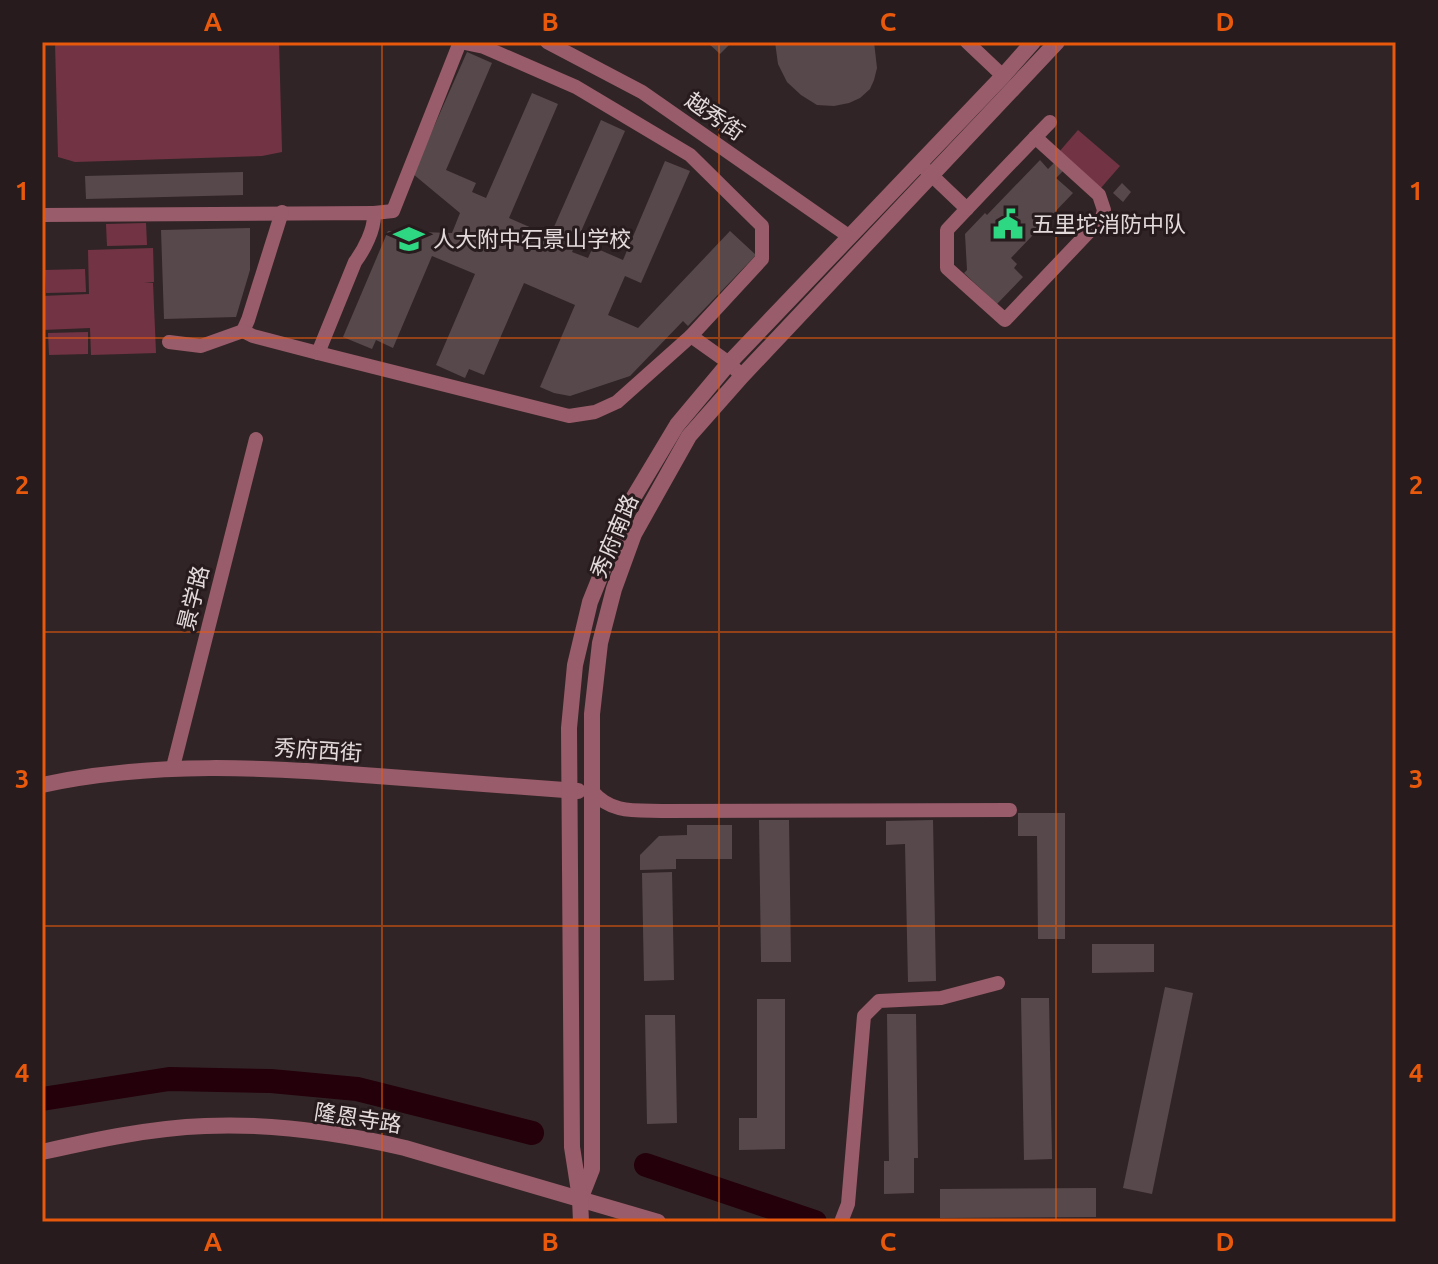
<svg xmlns="http://www.w3.org/2000/svg" width="1438" height="1264" font-family="Ubuntu,'Noto Sans SC',sans-serif">
  <style>
    .grass { fill: #723444 }
    .lines { fill: none; stroke-linecap: round; stroke-linejoin: round }
    .river { stroke: #24000a; stroke-width: 24 }
    .building { fill: #57494b }
    .minor { stroke: #995c6a; stroke-width: 14 }
    .tertiary { stroke: #995c6a; stroke-width: 16 }
    .grid { fill: none; stroke: #e8590c; stroke-width: 2; stroke-opacity: 0.55 }
    .labels { text-anchor: middle; stroke-width: 6; stroke-linejoin: round; paint-order: stroke }
    .street-label { font-size: 22px; fill: #e3dadc; stroke: #271b1d }
    .poi-label { font-size: 22px; fill: #e3dadc; stroke: #271b1d; text-anchor: start }
    .neatline { fill: none; stroke: #e8590c; stroke-width: 3 }
    .grid-label { font-size: 26px; text-anchor: middle; font-weight: bold; fill: #e8590c }
  </style>
  <rect width="100%" height="100%" fill="#312427"/>
  <g class="grass">
    <path d="M55 42H279L282 152 262 156 75 162 58 157Z"/>
    <path d="M1078 130 1120 166 1100 189 1059 152Z"/>
    <path d="M146 223 147 245 107 246 106 224Z"/>
    <path d="M153 248 154 282 144 283H153L156 353 91 355 90 328 42 330V296L89 294 88 250Z"/>
    <path d="M85 269 86 292 46 293 45 270Z"/>
    <path d="M88 332V354L49 355 48 333Z"/>
  </g>
  <g class="lines">
    <g class="river">
      <path d="M42 1099 169 1079 271 1081 357 1089 532 1133"/>
      <path d="M646 1165 815 1222"/>
    </g>
  </g>
  <g class="building">
    <path d="M707 42H732L720 54Z"/>
    <path d="M775 42H874L877 68 874 80 870 89 860 98 849 103 834 106 817 105 801 95 787 82 778 64Z"/>
    <path d="M467 52 492 63 446 170 476 183 472 192 486 198 532 93 558 104 509 218 550 236 601 120 625 131 572 252 588 258 593 247 623 260 665 161 690 171 641 283 625 276 608 315 638 328 730 231 756 255 688 326 683 321 630 376 570 396 554 393 540 387 575 305 524 283 484 375 469 369 465 378 436 365 475 274 432 256 393 348 376 340 372 349 343 337 388 231 452 233 460 213 413 174Z"/>
    <path d="M1040 160 1048 169 1054 163 1063 171 1056 178 1073 193 1011 258 1017 264 1014 268 1023 277 997 304 964 273 967 270 965 234 985 213 987 215Z"/>
    <path d="M243 172V195L86 199 85 176Z"/>
    <path d="M1122 183 1131 192 1123 202 1113 193Z"/>
    <path d="M250 228V270L236 317 164 319 161 230Z"/>
    <path d="M1018 813H1065V939H1038L1037 836H1018Z"/>
    <path d="M759 820H789L791 962H761Z"/>
    <path d="M933 820 936 981 908 982 905 844 886 845V821Z"/>
    <path d="M687 825H732V859H676V869L640 870V855L659 836 687 835Z"/>
    <path d="M672 872 674 980 644 981 642 873Z"/>
    <path d="M1092 944H1154V972L1092 973Z"/>
    <path d="M1165 987 1193 993 1152 1194 1123 1188Z"/>
    <path d="M1021 998H1049L1052 1159 1024 1160Z"/>
    <path d="M757 999H785V1149L739 1150V1118H757Z"/>
    <path d="M887 1014H916L918 1158H914V1193L884 1194V1161H889Z"/>
    <path d="M645 1015H675L677 1123 647 1124Z"/>
    <path d="M1096 1188V1217L940 1218V1189Z"/>
  </g>
  <g class="lines">
    <g class="minor">
      <path d="M547 42 642 92 850 237"/>
      <path d="M967 42 1003 76"/>
      <path d="M1035 137 1099 195 1104 210 1102 218 1005 320 947 268V230C981 194 1015 158 1050 122"/>
      <path d="M924 168 967 209"/>
      <path d="M374 213 393 211 460 42"/>
      <path d="M42 215 374 213C375 229 364 250 355 262L318 353"/>
      <path d="M243 331 248 320 282 212"/>
      <path d="M691 336 729 363 742 376"/>
      <path d="M169 342 201 346 243 331 253 336 318 353 569 416 595 412 617 402 691 336 762 259V226L690 155 576 87 484 47 460 42"/>
      <path d="M173 767 256 439"/>
      <path d="M593 792C612 814 636 810 664 811L1010 810"/>
      <path d="M841 1222 848 1204 864 1016 879 1001 941 998 998 983"/>
    </g>
    <g class="tertiary">
      <path d="M42 785C153 761 265 767 377 776 444 781 511 786 578 791"/>
      <path d="M42 1152C96 1140 150 1128 205 1126 271 1123 341 1133 405 1148L658 1222"/>
      <path d="M581 1197 592 1169V714L600 643 614 589 634 534 689 436 742 376 1057 42"/>
      <path d="M581 1222 580 1198 572 1147 569 728 575 665 590 602 629 505 677 425 729 363 1003 76 1033 42"/>
    </g>
  </g>
  <path class="grid" d="M382 42V1222M719 42V1222M1056 42V1222M42 338H1396M42 632H1396M42 926H1396"/>
  <defs>
    <g id="civic-bare" transform="scale(2.4)"><path d="M-.6-6.5H3V-4.5H.6V-3L4-1V1h2V6H-6V1h2V-1L-.6-3ZM-1.2 2.5V6h2.4V2.5Z" fill="#2ed883" stroke="#271b1d" stroke-width="2.5" paint-order="stroke"/></g>
    <g id="school-bare" transform="scale(2.4)"><path d="M0-5L7-2L0 1L-7-2ZM-4 1L0 2.5L4 1V4Q0 6-4 4Z" fill="#2ed883" stroke="#271b1d" stroke-width="2.5" paint-order="stroke"/></g>
  </defs>
  <g fill-rule="evenodd">
    <use href="#civic-bare" x="1008" y="224"/>
    <use href="#school-bare" x="409" y="239"/>
  </g>
  <g class="labels">
    <g class="street-label">
      <text transform="translate(715 116) rotate(35)" y="8">越秀街</text>
      <text transform="translate(614 536) rotate(-67)" y="8">秀府南路</text>
      <text transform="translate(193 598) rotate(-76)" y="8">景学路</text>
      <text transform="translate(318 750) rotate(4)" y="8">秀府西街</text>
      <text transform="translate(358 1118) rotate(9)" y="8">隆恩寺路</text>
    </g>
    <g class="poi-label">
      <text x="1032" y="232">五里坨消防中队</text>
      <text x="433" y="247">人大附中石景山学校</text>
    </g>
  </g>
  <rect width="1438" height="1264" fill="none" stroke="#271b1d" stroke-width="88"/>
  <rect x="44" y="44" width="1350" height="1176" class="neatline"/>
  <g class="grid-label">
    <text x="213" y="31">A</text>
    <text x="550" y="31">B</text>
    <text x="888" y="31">C</text>
    <text x="1225" y="31">D</text>
    <text x="22" y="200">1</text>
    <text x="1416" y="200">1</text>
    <text x="22" y="494">2</text>
    <text x="1416" y="494">2</text>
    <text x="22" y="788">3</text>
    <text x="1416" y="788">3</text>
    <text x="22" y="1082">4</text>
    <text x="1416" y="1082">4</text>
    <text x="213" y="1251">A</text>
    <text x="550" y="1251">B</text>
    <text x="888" y="1251">C</text>
    <text x="1225" y="1251">D</text>
  </g>
</svg>
